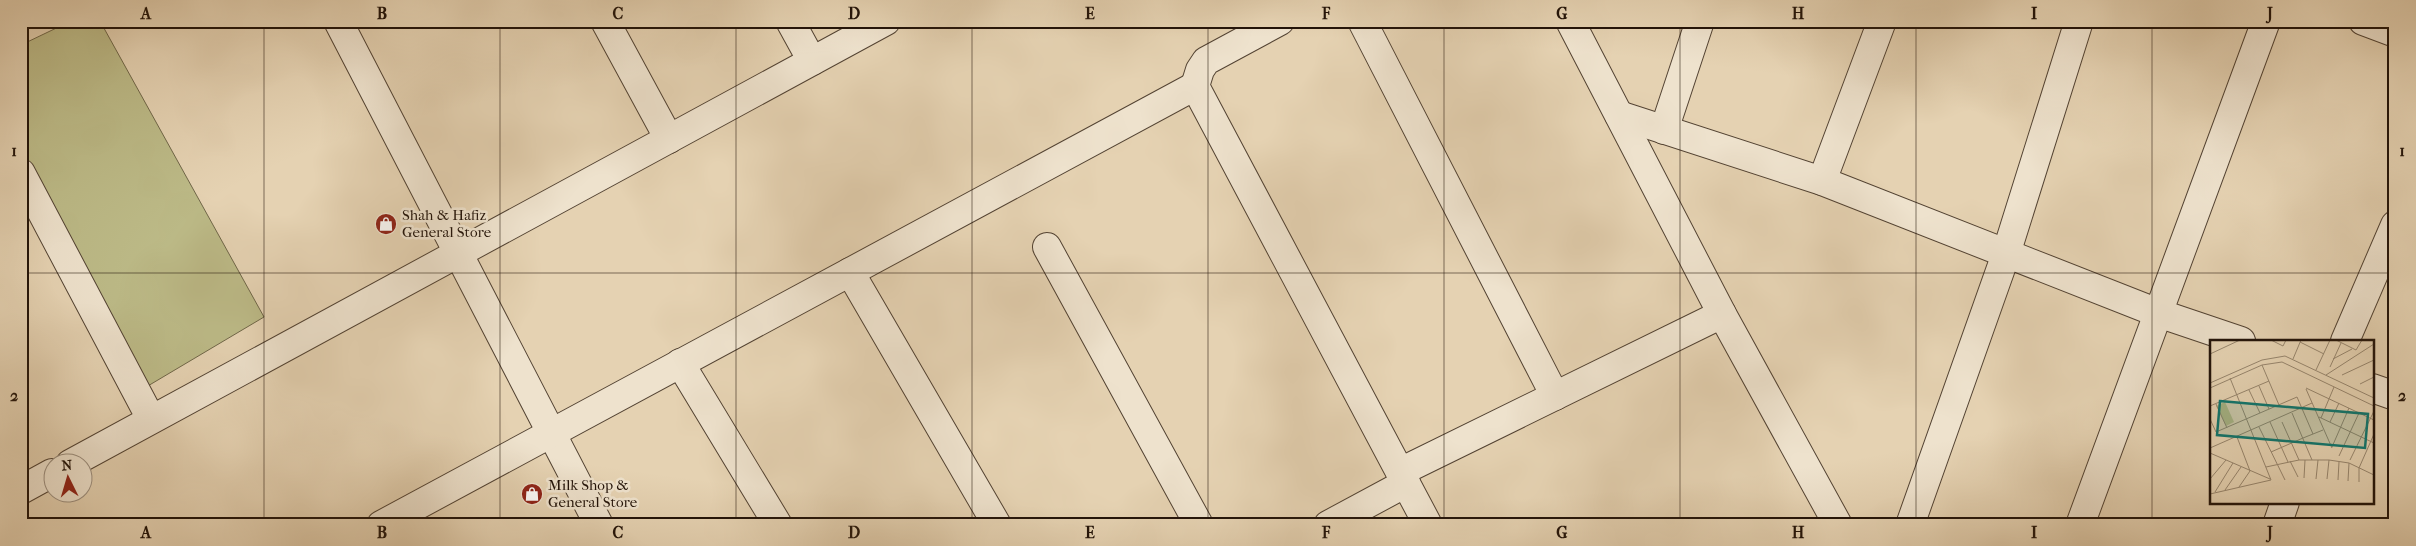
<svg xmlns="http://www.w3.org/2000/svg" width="2416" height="546" font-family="'IM FELL French Canon',serif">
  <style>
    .green { fill: #bcba87; stroke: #6f6648 }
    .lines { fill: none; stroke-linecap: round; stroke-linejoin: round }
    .minor-casing { stroke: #534333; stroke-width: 30 }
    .minor { stroke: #eee2cd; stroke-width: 28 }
    .grid { fill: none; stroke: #221309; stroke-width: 1; stroke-opacity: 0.55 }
    .labels { text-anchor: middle; stroke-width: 5; stroke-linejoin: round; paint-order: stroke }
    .poi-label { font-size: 15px; fill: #221309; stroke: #eee2cd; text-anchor: start }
    .inset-road { fill: none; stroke: #97866e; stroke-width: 1 }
    .view { fill: #0f766e; fill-opacity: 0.15; stroke: #0f766e; stroke-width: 2.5 }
    .inset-edge { fill: none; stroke: #221309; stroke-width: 2.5 }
    .neatline { fill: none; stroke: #221309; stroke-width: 2 }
    .grid-label { font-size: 16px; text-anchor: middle; font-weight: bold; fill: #221309 }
  </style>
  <rect width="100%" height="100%" fill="#e5d2b2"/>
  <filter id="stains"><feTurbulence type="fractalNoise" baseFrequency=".004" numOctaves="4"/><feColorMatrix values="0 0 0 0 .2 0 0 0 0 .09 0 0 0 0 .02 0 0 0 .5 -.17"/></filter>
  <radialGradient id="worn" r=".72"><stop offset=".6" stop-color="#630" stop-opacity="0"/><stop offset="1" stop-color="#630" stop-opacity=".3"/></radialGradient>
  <path class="green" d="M71 21H100L264 317 136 393 21 193V45Z"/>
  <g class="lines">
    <g class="minor-casing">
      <g id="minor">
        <path d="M338 21 599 525"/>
        <path d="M605 21 669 139"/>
        <path d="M790 21 812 61"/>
        <path d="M1280 21 1206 61 1200 70 1195 86 1428 525"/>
        <path d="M1362 21 1555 396"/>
        <path d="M1570 21 1722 314 1838 525"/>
        <path d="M2363 21 2395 33"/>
        <path d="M1619 115 1822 181 2158 313 2241 341"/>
        <path d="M1664 130 1700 21"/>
        <path d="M21 173 151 419"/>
        <path d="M1822 181 1882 21"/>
        <path d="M1047 247 1199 525"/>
        <path d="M850 272 997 525"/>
        <path d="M2345 341 2395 225"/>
        <path d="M680 363 778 525"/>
        <path d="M2372 388 2395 396"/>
        <path d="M70 464 886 21"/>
        <path d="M1400 472 1722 314"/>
        <path d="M21 490 52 473"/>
        <path d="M381 525 1195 86"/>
        <path d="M1328 525 1406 483"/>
        <path d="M1910 525 2006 254 2079 21"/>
        <path d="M2080 525 2266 21"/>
        <path d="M2277 525 2285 502"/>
      </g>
    </g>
    <use href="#minor" class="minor"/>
  </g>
  <path class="grid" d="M264 21V525M500 21V525M736 21V525M972 21V525M1208 21V525M1444 21V525M1680 21V525M1916 21V525M2152 21V525M21 273H2395"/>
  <defs>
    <g id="shop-disc" transform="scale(1.125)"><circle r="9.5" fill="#8f2418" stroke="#eee2cd"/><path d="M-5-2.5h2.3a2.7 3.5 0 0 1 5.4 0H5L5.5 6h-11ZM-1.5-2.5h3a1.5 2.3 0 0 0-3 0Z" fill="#fff"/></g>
  </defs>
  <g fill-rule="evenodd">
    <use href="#shop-disc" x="386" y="224"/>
    <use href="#shop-disc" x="532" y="494"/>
  </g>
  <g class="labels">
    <g class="poi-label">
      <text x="402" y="220">Shah &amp; Hafiz<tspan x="402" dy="17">General Store</tspan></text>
      <text x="548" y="490">Milk Shop &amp;<tspan x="548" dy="17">General Store</tspan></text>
    </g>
  </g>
  <g transform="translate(2210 340)">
    <rect width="164" height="164" fill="#e5d2b2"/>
    <path d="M15 62 24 82 16 86 6 66Z" fill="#bcba87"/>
    <path class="inset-road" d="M61 0 73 6 76 0M126 0 146 10 152 0M90 2 114 14M0 14 30 0M83 19 91 0M123 19 142 9M52 25 69 65M120 27 131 3M106 30 120 0M116 35 164 4M132 35 164 20M20 38 61 140M0 43 52 20 75 16 164 58M150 44 164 37M49 46 59 69M0 48 52 25 72 22 164 66M96 48 164 80M96 49 122 108M39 50 50 73M6 64 17 88M0 66 59 41M82 73 102 120M109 77 164 103M111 78 124 47M0 79 6 92 87 57 103 94M60 82 78 122M72 82 89 120M120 82 129 63M49 87 75 140M27 97 40 131 29 147M93 98 113 90M122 107 139 68M0 108 102 63M61 112 93 98M0 113 60 139M129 116 149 73M140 120 164 71M80 121 88 137M56 127 89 120H119L139 123 164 135M94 138 95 120M0 139 16 120M106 139 108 120M117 139 119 120M128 140 129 122M138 141 139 123M149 142V128L164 94M15 150 31 127M5 152 23 123M0 154 61 140"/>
    <path class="view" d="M10 61 158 74 155 108 7 95Z"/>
    <rect width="164" height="164" class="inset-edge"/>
  </g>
  <rect width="2416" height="546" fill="none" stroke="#e5d2b2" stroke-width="55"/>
  <g transform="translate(68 478) rotate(355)"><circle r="24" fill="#eee2cd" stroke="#9c8f7f"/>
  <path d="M0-4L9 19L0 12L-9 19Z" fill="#8f2418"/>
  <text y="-8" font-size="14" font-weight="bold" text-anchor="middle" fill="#221309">N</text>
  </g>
  <rect x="28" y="28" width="2360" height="490" class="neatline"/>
  <g class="grid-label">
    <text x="146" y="19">A</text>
    <text x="382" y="19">B</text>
    <text x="618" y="19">C</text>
    <text x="854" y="19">D</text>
    <text x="1090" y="19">E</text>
    <text x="1326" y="19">F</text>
    <text x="1562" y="19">G</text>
    <text x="1798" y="19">H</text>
    <text x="2034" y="19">I</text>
    <text x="2270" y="19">J</text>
    <text x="14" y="156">1</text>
    <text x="2402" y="156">1</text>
    <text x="14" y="401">2</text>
    <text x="2402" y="401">2</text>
    <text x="146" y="538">A</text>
    <text x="382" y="538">B</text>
    <text x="618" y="538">C</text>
    <text x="854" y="538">D</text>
    <text x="1090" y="538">E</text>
    <text x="1326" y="538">F</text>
    <text x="1562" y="538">G</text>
    <text x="1798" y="538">H</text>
    <text x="2034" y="538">I</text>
    <text x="2270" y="538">J</text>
  </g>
  <rect width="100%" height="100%" filter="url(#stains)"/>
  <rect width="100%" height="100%" fill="url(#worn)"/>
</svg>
